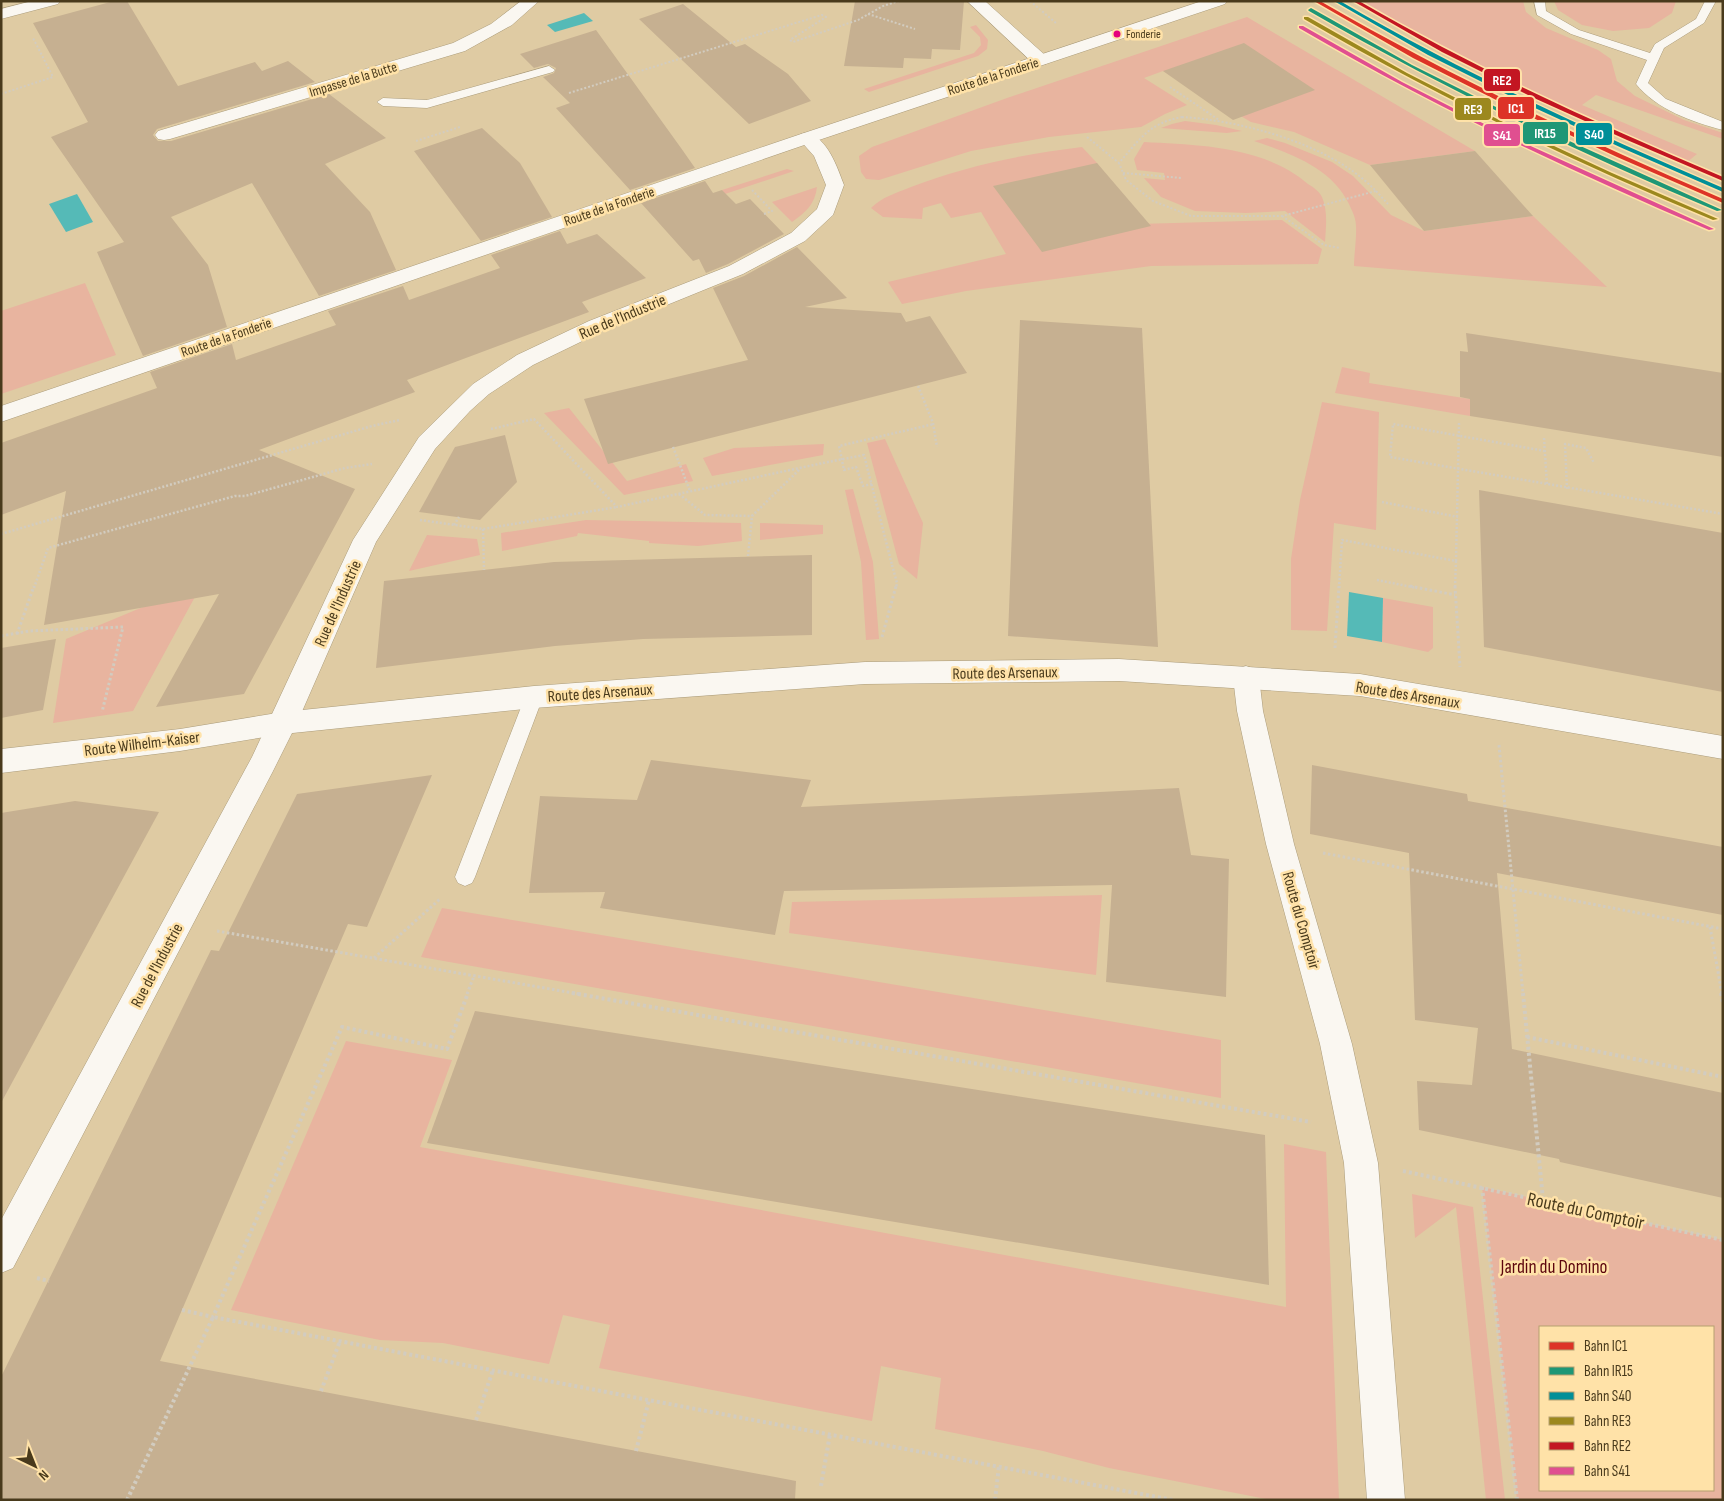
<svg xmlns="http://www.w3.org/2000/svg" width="1724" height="1501" font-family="'Sofia Sans Condensed',sans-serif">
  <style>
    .green { fill: #e8b49f; fill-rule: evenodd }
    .water { fill: #55bab7 }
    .building { fill: #c6b091 }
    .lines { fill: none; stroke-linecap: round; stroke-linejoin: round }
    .service-casing { stroke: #ab9c7b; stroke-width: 1 }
    .minor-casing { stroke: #ab9c7b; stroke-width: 1 }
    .secondary-casing { stroke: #ab9c7b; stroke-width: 1 }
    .path-far3 { stroke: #d2ccc0; stroke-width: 2; stroke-dasharray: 2 2; stroke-linecap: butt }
    .path-far2 { stroke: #d2ccc0; stroke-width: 2.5; stroke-dasharray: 2 2; stroke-linecap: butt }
    .path-far1 { stroke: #d2ccc0; stroke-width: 3; stroke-dasharray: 2.5 2.5; stroke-linecap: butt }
    .path { stroke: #d2ccc0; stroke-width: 4; stroke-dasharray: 3 3; stroke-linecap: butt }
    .service { fill: #faf7f1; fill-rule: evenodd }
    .minor { fill: #faf7f1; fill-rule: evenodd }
    .secondary { fill: #faf7f1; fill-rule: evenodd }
    .path-bridge { stroke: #d2ccc0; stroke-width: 2.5; stroke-dasharray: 2 2; stroke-linecap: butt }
    .rail-1-casing { stroke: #ffe2a8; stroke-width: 3 }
    .rail-2-casing { stroke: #ffe2a8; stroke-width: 3 }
    .rail-3-casing { stroke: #ffe2a8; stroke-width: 3 }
    .rail-4-casing { stroke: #ffe2a8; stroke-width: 3 }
    .rail-5-casing { stroke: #ffe2a8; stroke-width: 3 }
    .rail-6-casing { stroke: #ffe2a8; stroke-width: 3 }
    .rail-1 { fill: #dd3327; fill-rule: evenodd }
    .rail-2 { fill: #1f9776; fill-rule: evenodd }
    .rail-3 { fill: #008f98; fill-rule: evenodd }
    .rail-4 { fill: #9c881e; fill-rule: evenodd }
    .rail-5 { fill: #c31622; fill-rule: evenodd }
    .rail-6 { fill: #e04f90; fill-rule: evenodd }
    .bus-dot { fill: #e5007d; stroke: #ffe2a8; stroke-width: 2 }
    .labels { text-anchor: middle; stroke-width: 5; stroke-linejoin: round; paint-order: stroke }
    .far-bus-label { font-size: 12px; fill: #493a1c; stroke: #ffe2a8; text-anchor: start }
    .far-street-label { font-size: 14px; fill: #493a1c; stroke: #ffe2a8 }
    .street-label { font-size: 16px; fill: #493a1c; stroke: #ffe2a8 }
    .near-street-label { font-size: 19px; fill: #493a1c; stroke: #ffe2a8 }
    .near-park-label { font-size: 19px; fill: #5c050d; stroke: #ffe2a8 }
    .line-badge { stroke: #ffe2a8; stroke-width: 2 }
    .badge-label { font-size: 14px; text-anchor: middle; font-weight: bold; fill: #fff }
  </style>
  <rect width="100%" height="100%" fill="#dfcba3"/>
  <g class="green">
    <path d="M1352 1H1523L1526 12 1546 28 1598 50 1611 59 1617 81 1635 96 1684 120 1723 133V139L1596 95 1582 105 1697 154 1686 163 1531 95 1449 54Z"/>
    <path d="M1554 1H1676L1672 13 1649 28 1613 31 1582 25 1558 10Z"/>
    <path d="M1247 17 1475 151 1370 165 1294 132 1251 122 1163 71 1144 78 1187 105 1165 114 1141 127 1049 137 971 151 879 180 866 179 861 172 859 156 872 147 1007 98Z"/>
    <path d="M976 25 988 40 987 49 978 56 869 92 864 89 974 53 981 45 980 37 970 27Z"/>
    <path d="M1185 121 1216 125 1242 131 1227 133 1161 128 1172 124Z"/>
    <path d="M1267 138 1285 143 1332 162 1353 176 1391 215 1424 231 1533 216 1607 287 1354 266C1354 252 1358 231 1355 219 1354 214 1351 209 1349 204 1332 168 1290 153 1254 141Z"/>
    <path d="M1144 142C1199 145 1264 146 1308 184 1313 187 1320 192 1322 197 1328 211 1326 227 1325 242L1285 211 1246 213 1195 211 1161 197 1144 178 1165 180 1164 173 1137 170 1134 159Z"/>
    <path d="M1082 147 1097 163 1138 224 1282 220 1322 249 1318 264 1151 266 966 291 902 304 888 282 1006 254 981 212 951 218 941 203 923 208 922 219 883 217 871 208C882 197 896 193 911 187 966 166 1024 154 1082 147Z"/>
    <path d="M787 169 794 171 725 194 722 190Z"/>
    <path d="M817 187C815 204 806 212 792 222L772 202Z"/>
    <path d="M85 283 116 355 1 394V311Z"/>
    <path d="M1342 367 1370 373 1369 383 1470 399V416L1335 393Z"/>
    <path d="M1322 402 1379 412 1376 530 1334 523 1327 631 1291 630V559L1300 500Z"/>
    <path d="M569 408 627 481 686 464 693 481 624 495 544 413Z"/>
    <path d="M885 439 923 523 917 579 899 564 867 443Z"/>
    <path d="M824 444 823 455 712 476 703 458 734 448Z"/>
    <path d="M853 489 873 562 879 639 866 640 861 562 845 490Z"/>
    <path d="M586 520 741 523 742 541 698 546 649 543V541L578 533 577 536 502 551 501 533Z"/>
    <path d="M760 523 823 525V534L760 540Z"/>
    <path d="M427 535 477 539 480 555 409 571Z"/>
    <path d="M203 582 133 711 53 723 66 639Z"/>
    <path d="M1383 598 1433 607V648L1428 652 1382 642Z"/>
    <path d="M1102 895 1096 975 789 933 792 902Z"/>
    <path d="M442 908 1221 1040V1098L421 957Z"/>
    <path d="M346 1041 452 1060 420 1147 1286 1307 1284 1144 1326 1152 1339 1500H1271L1109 1468 1043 1451 935 1429 941 1378 881 1366 872 1421 599 1368 610 1325 563 1315 549 1364 443 1343 380 1340 231 1310Z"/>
    <path d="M1482 1187 1723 1240V1500H1517ZM1713 1327V1490H1540V1327Z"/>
    <path d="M1412 1194 1473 1207 1505 1500H1486L1456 1207 1415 1238Z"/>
  </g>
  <g class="water">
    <path d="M584 13 593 21 555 32 547 25Z"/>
    <path d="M77 194 93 222 66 232 49 204Z"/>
    <path d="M1349 592 1383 598 1382 642 1347 636Z"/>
  </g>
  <g class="building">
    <path d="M114 1H127L178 86 255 62 262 71 288 61 315 82 157 129 153 135 158 141H171L329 94 386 138 325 164 370 212 396 270 319 296 252 183 171 217 208 265 227 327 143 356 97 252 124 242 51 137 88 122 33 23Z"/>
    <path d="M855 1H964L960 50 932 49 931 59 904 58 903 68 844 66Z"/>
    <path d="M683 4 736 47 745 44 788 74 811 101 749 124 639 19Z"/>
    <path d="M596 30 681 148 695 168 630 190 556 108 570 103 543 77 554 73 556 68 548 64 534 68 520 54Z"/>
    <path d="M1244 43 1315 90 1233 120 1163 71Z"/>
    <path d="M482 128 520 163 552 217 481 241 414 151Z"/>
    <path d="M1475 151 1533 216 1424 231 1370 165Z"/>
    <path d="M1097 163 1151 226 1042 252 993 186Z"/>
    <path d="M705 181 713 193 722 190 736 204 750 199 784 234 728 264 706 273 699 259 693 261 641 203Z"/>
    <path d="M560 231 567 244 597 234 646 278 582 302 589 312 407 380 415 392 259 450 355 489 244 694 156 707 219 594 44 625 66 491 1 515V443L157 388 150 372 232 344 236 360 336 325 328 311 403 286 409 300 500 268 491 255Z"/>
    <path d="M797 247 847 298 805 307 901 313 906 322 930 316 967 373 608 464 584 399 748 360 713 288 744 276Z"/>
    <path d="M1020 320 1142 328 1158 647 1008 636Z"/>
    <path d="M1466 333 1723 373V457L1470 416V399L1460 397V351L1468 352Z"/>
    <path d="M505 435 517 482 480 520 419 512 455 447Z"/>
    <path d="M1479 490 1723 533V692L1484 647Z"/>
    <path d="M812 555V635L643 639 555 646 376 668 384 581 554 562Z"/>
    <path d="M56 639 43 710 1 718V648Z"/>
    <path d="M651 760 811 780 801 807 1179 788 1191 855 1229 859 1226 997 1106 982 1112 885 784 891 775 935 600 908 605 892 529 893 540 796 637 800Z"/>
    <path d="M1312 765 1467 794 1468 801 1723 847V915L1497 873 1512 1049 1723 1093V1198L1560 1162 1559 1159 1419 1130 1417 1081 1472 1085 1478 1028 1415 1020 1409 853 1310 834Z"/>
    <path d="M432 775 367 927 348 924 160 1361 796 1481 795 1500H1V1377L211 950 219 951 297 794Z"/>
    <path d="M75 801 159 812 1 1103V813Z"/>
    <path d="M475 1011 1265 1135 1269 1285 427 1143Z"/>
  </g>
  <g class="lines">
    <g class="service-casing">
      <g id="service">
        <path d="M1534 1H1545L1546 11 1579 30 1650 53 1655 44 1696 19 1705 1H1716L1704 23 1664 48 1648 83 1666 99 1723 122V130C1692 122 1656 109 1636 84L1647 60 1571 34 1537 15Z"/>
        <path d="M549 66 555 70 553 72 427 108 383 106 377 102 383 98 427 100Z"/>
        <path d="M534 690 540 692 543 697 475 877 472 883 465 886 458 883 455 877 525 697 528 692Z"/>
      </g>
    </g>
    <g class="minor-casing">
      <g id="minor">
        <path d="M32 1H60L58 4 1 19V9Z"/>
        <path d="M521 1H539L512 25 465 51 170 139 164 140 158 139 155 135 158 131 453 43 491 24Z"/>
        <path d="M967 1H985L1046 56 1048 60 1046 64H1034Z"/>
        <path d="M807 133C828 138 837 167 844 185L833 215 805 241 743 274 603 331 533 365 489 394 470 411 435 449 376 542 297 723 272 773 13 1268 1 1273V1220L252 757 353 540 419 437 473 384 517 355 589 321 729 266 791 233 817 209 826 185 814 156 798 138 801 134Z"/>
        <path d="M1246 666 1255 669 1259 677 1263 711 1294 844 1352 1044 1378 1163 1405 1500H1367L1344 1163 1320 1044 1266 844 1237 711 1233 677 1237 669Z"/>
      </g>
    </g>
    <g class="secondary-casing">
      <g id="secondary">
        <path d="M1202 1H1227L1225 4 813 142 1 422V406L801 134Z"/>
        <path d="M1119 659 1360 674 1723 736V759L1360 696 1119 681 865 684 534 708 283 734 180 751 1 773V749L180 729 283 712 534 686 865 662Z"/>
      </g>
    </g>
    <g class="path-far3">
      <path d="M1030 1 1056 23"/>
      <path d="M868 14 915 29"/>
      <path d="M1170 87 1219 120"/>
      <path d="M569 93 812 18 822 15 826 17 790 40 793 42 858 20 883 6 899 1"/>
      <path d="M1 94 53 77 33 38"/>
      <path d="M1182 117C1245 121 1332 145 1376 191L1282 216H1191L1153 201 1126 180 1119 163C1140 139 1149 123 1182 117Z"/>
      <path d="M1087 137 1119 163"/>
      <path d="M416 141 460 127"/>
      <path d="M1123 173 1182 178"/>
      <path d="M752 190 774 213"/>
      <path d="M1376 191 1388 204"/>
      <path d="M764 214 772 211"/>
      <path d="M1282 216 1324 245 1340 248"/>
    </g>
    <g class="path-far2">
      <path d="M918 386 933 423 937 447"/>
      <path d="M491 429 534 419 617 507 823 463"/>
      <path d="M1544 438 1547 485"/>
      <path d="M673 447 690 491"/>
      <path d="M1545 451 1393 424 1390 457 1723 514"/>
      <path d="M872 484 863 486 856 467 844 470 839 446 934 424"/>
      <path d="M1567 489 1565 444 1586 448 1594 463"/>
      <path d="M679 494 705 515 752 516"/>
      <path d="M1382 502 1458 517"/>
      <path d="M420 520 483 529 617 507"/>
      <path d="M454 525 459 517"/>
      <path d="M483 529 484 570"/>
      <path d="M1 534 372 426 400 420"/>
      <path d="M748 556 752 516 800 469"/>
      <path d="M1456 561 1459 423"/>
      <path d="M892 565 897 583 896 588"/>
      <path d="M1377 580 1417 588"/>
      <path d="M34 588 48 548 235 496H245L345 468 372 464"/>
      <path d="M1339 588 1342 540 1456 561 1455 588"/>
    </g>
    <g class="path-far1">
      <path d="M1410 586 1455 595"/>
      <path d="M1455 586 1460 667"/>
      <path d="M17 634 34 586"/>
      <path d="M1 636 29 631 123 627 102 712"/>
      <path d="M882 637 896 586"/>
      <path d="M1335 648 1339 586"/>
      <path d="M1499 745 1523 994"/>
      <path d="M1323 853 1723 929"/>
      <path d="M1710 927 1722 994"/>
      <path d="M217 931 579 994"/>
      <path d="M374 958 440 899"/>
      <path d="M467 994 474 976"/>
    </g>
    <g class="path">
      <path d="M572 993 1311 1122"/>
      <path d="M1523 993 1543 1200"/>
      <path d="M1721 993 1723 1003"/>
      <path d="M1527 1037 1723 1077"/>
      <path d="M1403 1171 1723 1240"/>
      <path d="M1482 1187 1517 1500"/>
      <path d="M37 1278 49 1281"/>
      <path d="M182 1310 213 1317 342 1027 447 1049 468 993"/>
      <path d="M321 1391 340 1341"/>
      <path d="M476 1420 493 1370"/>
      <path d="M636 1451 649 1400"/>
      <path d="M821 1486 830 1434"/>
      <path d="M127 1500 213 1317 1173 1500"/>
      <path d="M995 1500 999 1466"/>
    </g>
    <use href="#service" class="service"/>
    <use href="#minor" class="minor"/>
    <use href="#secondary" class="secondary"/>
    <path class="path-bridge" d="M823 463 864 455 892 565"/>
    <g class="rail-1-casing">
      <path id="rail-1" d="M1314 1H1320C1450 76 1585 140 1723 199V203L1617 157 1514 109 1413 58Z"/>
    </g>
    <g class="rail-2-casing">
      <path id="rail-2" d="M1311 8 1412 65 1514 116 1722 210 1717 211C1577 152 1441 87 1309 11L1308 10Z"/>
    </g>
    <g class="rail-3-casing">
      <path id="rail-3" d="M1334 1H1340C1463 73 1592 132 1723 188V192L1622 148 1524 103 1428 55Z"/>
    </g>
    <g class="rail-4-casing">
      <path id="rail-4" d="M1304 17H1308L1407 73 1509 125 1612 173 1718 219 1713 220C1572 161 1436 96 1304 19Z"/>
    </g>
    <g class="rail-5-casing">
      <path id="rail-5" d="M1353 1H1359C1476 69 1598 124 1723 177V181L1627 140 1534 98 1442 52Z"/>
    </g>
    <g class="rail-6-casing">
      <path id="rail-6" d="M1299 26H1303L1402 82 1504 134 1714 229 1709 230C1568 170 1431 105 1299 28Z"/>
    </g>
    <use href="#rail-1" class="rail-1"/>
    <use href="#rail-2" class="rail-2"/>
    <use href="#rail-3" class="rail-3"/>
    <use href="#rail-4" class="rail-4"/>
    <use href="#rail-5" class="rail-5"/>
    <use href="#rail-6" class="rail-6"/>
  </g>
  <circle class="bus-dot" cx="1117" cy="34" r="4.5"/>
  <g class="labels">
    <g class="far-bus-label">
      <text x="1126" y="38">Fonderie</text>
    </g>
    <g class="far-street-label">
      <text transform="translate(993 76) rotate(-18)" y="5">Route de la Fonderie</text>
      <text transform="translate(353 79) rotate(-17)" y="5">Impasse de la Butte</text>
      <text transform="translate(609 206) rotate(-19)" y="5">Route de la Fonderie</text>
      <text transform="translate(226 337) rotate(-19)" y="5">Route de la Fonderie</text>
    </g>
    <g class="street-label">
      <text transform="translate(622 316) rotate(-23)" y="6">Rue de l'Industrie</text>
      <text transform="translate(337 603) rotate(-66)" y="6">Rue de l'Industrie</text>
      <text transform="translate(1005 672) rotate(-1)" y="6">Route des Arsenaux</text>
      <text transform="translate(600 692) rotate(-4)" y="6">Route des Arsenaux</text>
      <text transform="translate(1408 694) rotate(9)" y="6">Route des Arsenaux</text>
      <text transform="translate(142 743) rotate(-7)" y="6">Route Wilhelm-Kaiser</text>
      <text transform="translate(1302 920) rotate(74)" y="6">Route du Comptoir</text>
      <text transform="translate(156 965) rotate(-62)" y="6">Rue de l'Industrie</text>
    </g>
    <g class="near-street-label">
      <text transform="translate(1586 1210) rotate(12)" y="7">Route du Comptoir</text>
    </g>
    <g class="near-park-label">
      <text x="1554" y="1273">Jardin du Domino</text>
    </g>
  </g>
  <g class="line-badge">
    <rect x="1483" y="68" width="38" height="24" rx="5" fill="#c31622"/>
    <rect x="1497" y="96" width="38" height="24" rx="5" fill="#dd3327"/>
    <rect x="1454" y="97" width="38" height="24" rx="5" fill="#9c881e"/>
    <rect x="1522" y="121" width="47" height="24" rx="5" fill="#1f9776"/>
    <rect x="1575" y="122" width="38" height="24" rx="5" fill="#008f98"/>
    <rect x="1483" y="123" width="38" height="24" rx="5" fill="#e04f90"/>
  </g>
  <g class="badge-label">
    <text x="1502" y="85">RE2</text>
    <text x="1516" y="113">IC1</text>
    <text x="1473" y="114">RE3</text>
    <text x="1545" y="138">IR15</text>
    <text x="1594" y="139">S40</text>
    <text x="1502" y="140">S41</text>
  </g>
  <rect width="1724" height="1501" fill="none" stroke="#493a1c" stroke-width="5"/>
  <rect x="1539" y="1326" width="175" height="165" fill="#ffe2a8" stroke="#b69f70"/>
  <rect x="1549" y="1342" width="25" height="8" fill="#dd3327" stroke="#b69f70"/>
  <text x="1584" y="1351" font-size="15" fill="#493a1c">Bahn IC1</text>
  <rect x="1549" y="1367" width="25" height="8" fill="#1f9776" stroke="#b69f70"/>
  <text x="1584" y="1376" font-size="15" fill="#493a1c">Bahn IR15</text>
  <rect x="1549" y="1392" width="25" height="8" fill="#008f98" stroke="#b69f70"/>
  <text x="1584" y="1401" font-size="15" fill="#493a1c">Bahn S40</text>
  <rect x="1549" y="1417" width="25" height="8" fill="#9c881e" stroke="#b69f70"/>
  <text x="1584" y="1426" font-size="15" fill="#493a1c">Bahn RE3</text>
  <rect x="1549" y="1442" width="25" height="8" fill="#c31622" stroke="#b69f70"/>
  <text x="1584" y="1451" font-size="15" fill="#493a1c">Bahn RE2</text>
  <rect x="1549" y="1467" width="25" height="8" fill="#e04f90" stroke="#b69f70"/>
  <text x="1584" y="1476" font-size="15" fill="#493a1c">Bahn S41</text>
  <g transform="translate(35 1466) rotate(137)" stroke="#ffe2a8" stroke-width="4" paint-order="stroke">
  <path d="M0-4L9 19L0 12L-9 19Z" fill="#493a1c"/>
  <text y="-8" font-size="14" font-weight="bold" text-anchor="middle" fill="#493a1c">N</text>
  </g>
</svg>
